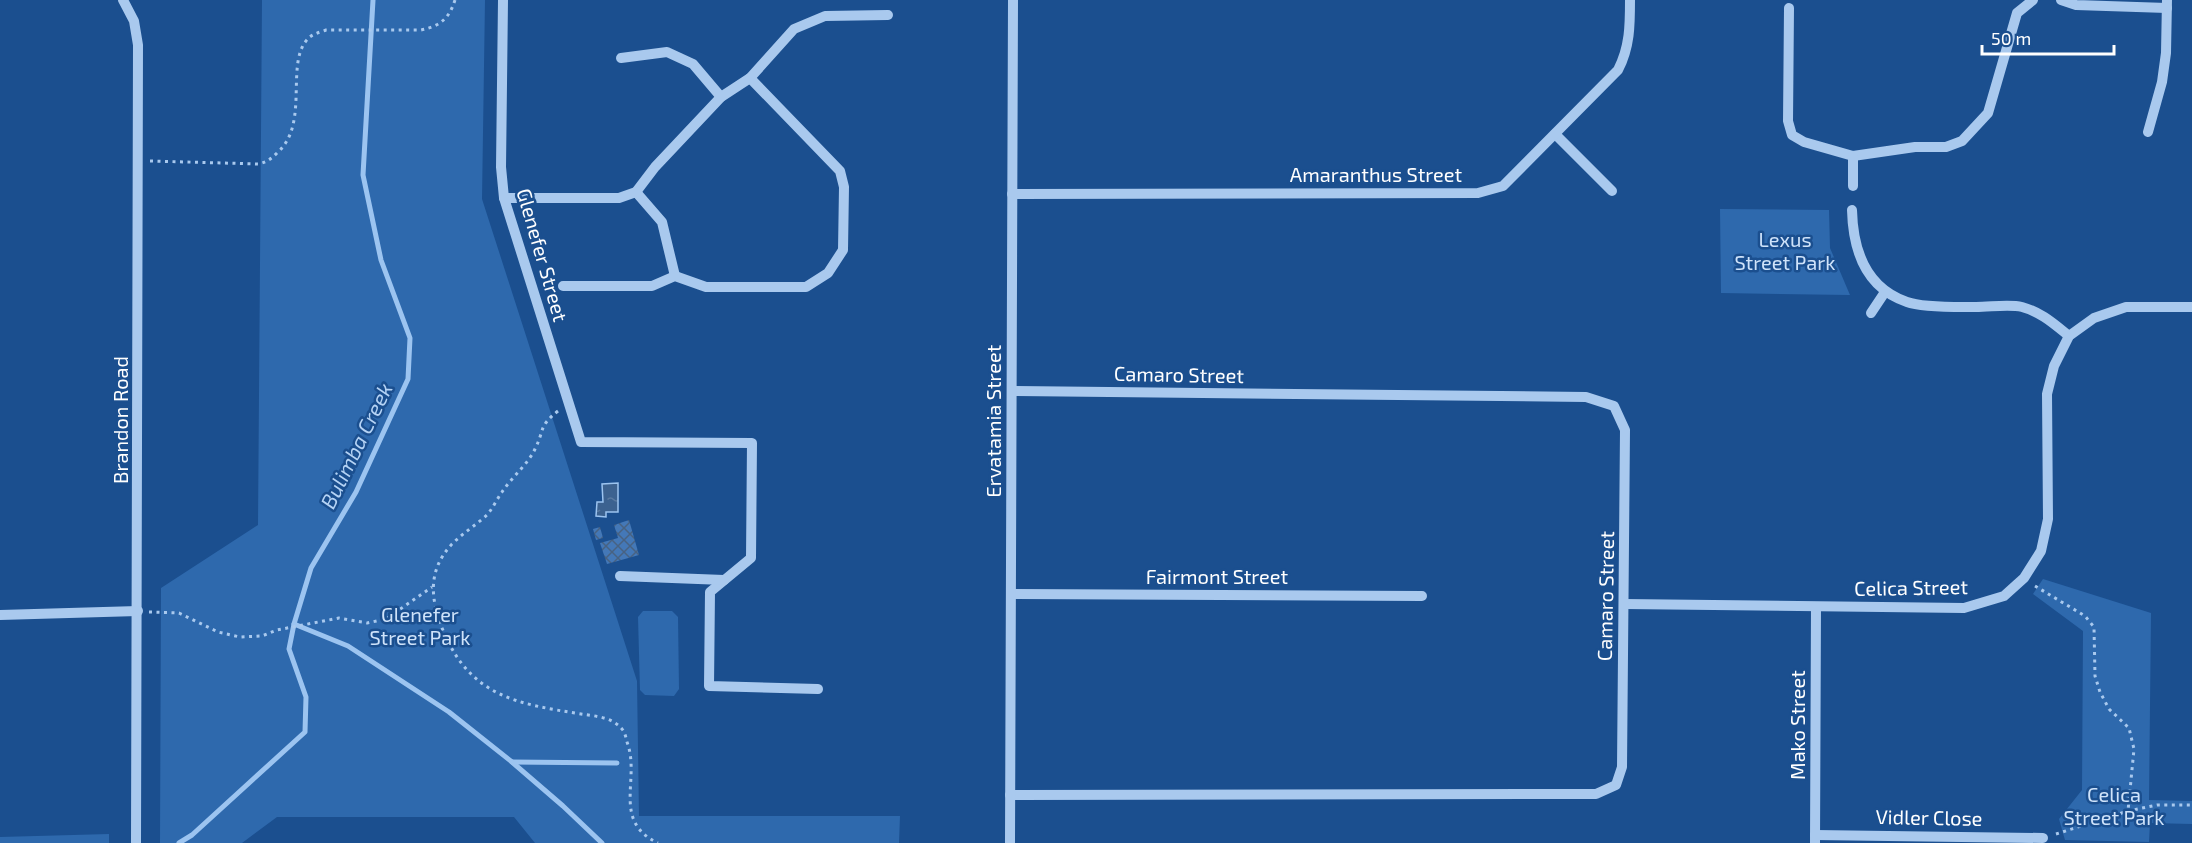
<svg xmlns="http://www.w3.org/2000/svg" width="2192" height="843" font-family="'Exo 2',sans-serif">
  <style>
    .park { fill: #2e69ad }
    .water { fill: url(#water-ripples); stroke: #9cc4f0; stroke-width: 1.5 }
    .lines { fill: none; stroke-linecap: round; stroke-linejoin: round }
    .stream { stroke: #9cc4f0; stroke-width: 5 }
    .building { fill: url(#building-cross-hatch) }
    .path { stroke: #a9c9ee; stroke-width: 3; stroke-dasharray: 3 4.5; stroke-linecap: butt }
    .minor { stroke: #a9c9ee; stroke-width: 10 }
    .labels { text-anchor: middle; stroke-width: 5; stroke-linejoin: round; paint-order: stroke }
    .street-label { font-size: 20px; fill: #fff; stroke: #1b4f8f }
    .park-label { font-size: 20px; fill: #cfe3fa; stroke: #1b4f8f }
    .water-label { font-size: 21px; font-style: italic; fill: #b5d3f5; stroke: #1b4f8f }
  </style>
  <defs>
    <pattern id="water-ripples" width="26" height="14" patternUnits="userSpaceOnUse" patternTransform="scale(1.5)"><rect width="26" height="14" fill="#3c6290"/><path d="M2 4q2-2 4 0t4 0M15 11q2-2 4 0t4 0" fill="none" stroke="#597aa1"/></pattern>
    <pattern id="building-cross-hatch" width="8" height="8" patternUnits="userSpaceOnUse" patternTransform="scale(1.5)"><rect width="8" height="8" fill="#4478b7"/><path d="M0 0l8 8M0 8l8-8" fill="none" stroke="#486282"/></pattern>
  </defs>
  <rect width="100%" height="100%" fill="#1b4f8f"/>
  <g class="park">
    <path d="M262 0H485L482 199 637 681 639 816H900L899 843H535L514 817H277L242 843H160L161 588 258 525Z"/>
    <path d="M1720 209 1829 210 1830 248 1850 295 1721 293Z"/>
    <path d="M2043 579 2151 613 2149 800 2192 801V824L2150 823 2149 842 2065 840 2059 819 2082 790 2083 631 2033 594Z"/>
    <path d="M643 611H672L678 617 679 689 674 696 645 695 640 690 638 617Z"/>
    <path d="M109 834V843H0V837Z"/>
  </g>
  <path class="water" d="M618 483V512H606V517L596 516 597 502H603L602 484Z"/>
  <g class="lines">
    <g class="stream">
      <path d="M294 624 348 646 449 712 512 762 563 806 602 843"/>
      <path d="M512 762 617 763"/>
      <path d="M179 843 192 835 305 732 306 697 289 649 294 624 311 568 356 492 408 379 410 338 381 260 363 175 373 0"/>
    </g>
  </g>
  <g class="building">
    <path d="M629 520 639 555 607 564 600 543 618 538 614 525Z"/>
    <path d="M600 527 603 538 596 540 593 529Z"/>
  </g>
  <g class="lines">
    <g class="path">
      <path d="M150 161 258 164C267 162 271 159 278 152 309 124 286 66 306 41 311 34 318 33 326 30H421C440 26 449 19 455 0"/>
      <path d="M558 411C538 427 545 429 535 449 528 464 512 477 502 492 497 499 493 508 487 515 476 525 463 533 452 544 426 572 431 601 444 633 472 697 518 704 581 714 595 716 612 717 622 729 625 732 626 738 627 742 641 779 611 821 658 843"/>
      <path d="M2035 586 2085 616 2094 627 2095 676 2100 692 2109 709 2129 728 2134 749 2128 811"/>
      <path d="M149 612 179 613 218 632 240 637 262 636 277 630 339 618 367 623 386 619 432 587"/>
      <path d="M2056 834 2128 811 2157 805H2192"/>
    </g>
    <g class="minor">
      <path d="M123 0 134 21 138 45 136 843"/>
      <path d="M503 0 501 167 504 198 581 442 752 443 751 558 710 592 709 686 818 689"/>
      <path d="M2061 0 2076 5 2167 8"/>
      <path d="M1789 8 1788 121 1792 135 1804 142 1853 156 1915 147H1946L1962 141 1988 113 2017 13 2033 0"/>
      <path d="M621 58 667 52 693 64 721 97"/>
      <path d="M2148 132 2162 82 2166 53 2167 0"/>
      <path d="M1555 134 1612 191"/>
      <path d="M1853 156V186"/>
      <path d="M636 192 662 222 675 276"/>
      <path d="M1012 194 1478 193 1503 186 1618 70C1630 47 1630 25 1630 0"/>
      <path d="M504 198H619L636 192 655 167 721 97 750 78 794 29 825 16 888 15"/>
      <path d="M1852 210C1853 250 1866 288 1907 302 1923 308 1959 307 1976 307 1991 307 2009 304 2022 307 2041 312 2054 324 2069 336"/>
      <path d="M563 286H652L675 276 706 287H806L828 273 843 250 844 187 840 171 750 78"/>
      <path d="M1871 313 1885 292"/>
      <path d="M620 576 724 580"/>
      <path d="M1011 594 1422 596"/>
      <path d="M1624 604 1964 608 2004 596 2024 578 2041 551 2048 519 2047 394 2054 366 2069 336 2094 318 2126 307H2192"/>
      <path d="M0 615 138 611"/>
      <path d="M1010 795 1596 794 1616 785 1622 767 1625 430 1614 406 1586 397 1012 391"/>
      <path d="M1815 835 2043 838"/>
      <path d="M1010 843 1013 0"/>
      <path d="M1815 843 1816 607"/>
    </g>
  </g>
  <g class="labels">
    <g class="street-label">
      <text x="1376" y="182">Amaranthus Street</text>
      <text transform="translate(542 255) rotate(74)" y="7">Glenefer Street</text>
      <text transform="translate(1179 375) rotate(1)" y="7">Camaro Street</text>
      <text transform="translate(121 420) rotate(-90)" y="7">Brandon Road</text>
      <text transform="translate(994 421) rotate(-90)" y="7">Ervatamia Street</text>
      <text x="1217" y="584">Fairmont Street</text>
      <text transform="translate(1911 588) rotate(-1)" y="7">Celica Street</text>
      <text transform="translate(1606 596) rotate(-89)" y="7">Camaro Street</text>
      <text transform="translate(1798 725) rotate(-90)" y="7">Mako Street</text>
      <text transform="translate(1929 818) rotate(1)" y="7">Vidler Close</text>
    </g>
    <g class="park-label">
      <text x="1785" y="247">Lexus<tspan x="1785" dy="23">Street Park</tspan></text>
      <text x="420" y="622">Glenefer<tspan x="420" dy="23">Street Park</tspan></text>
      <text x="2114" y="802">Celica<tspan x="2114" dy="23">Street Park</tspan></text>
    </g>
    <g class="water-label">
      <text transform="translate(357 446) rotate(-64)" y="7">Bulimba Creek</text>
    </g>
  </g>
  <path d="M1982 45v9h132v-9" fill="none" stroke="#ffffff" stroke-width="3"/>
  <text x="1991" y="45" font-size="18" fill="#ffffff" stroke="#1b4f8f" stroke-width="4.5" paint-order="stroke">50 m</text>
</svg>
